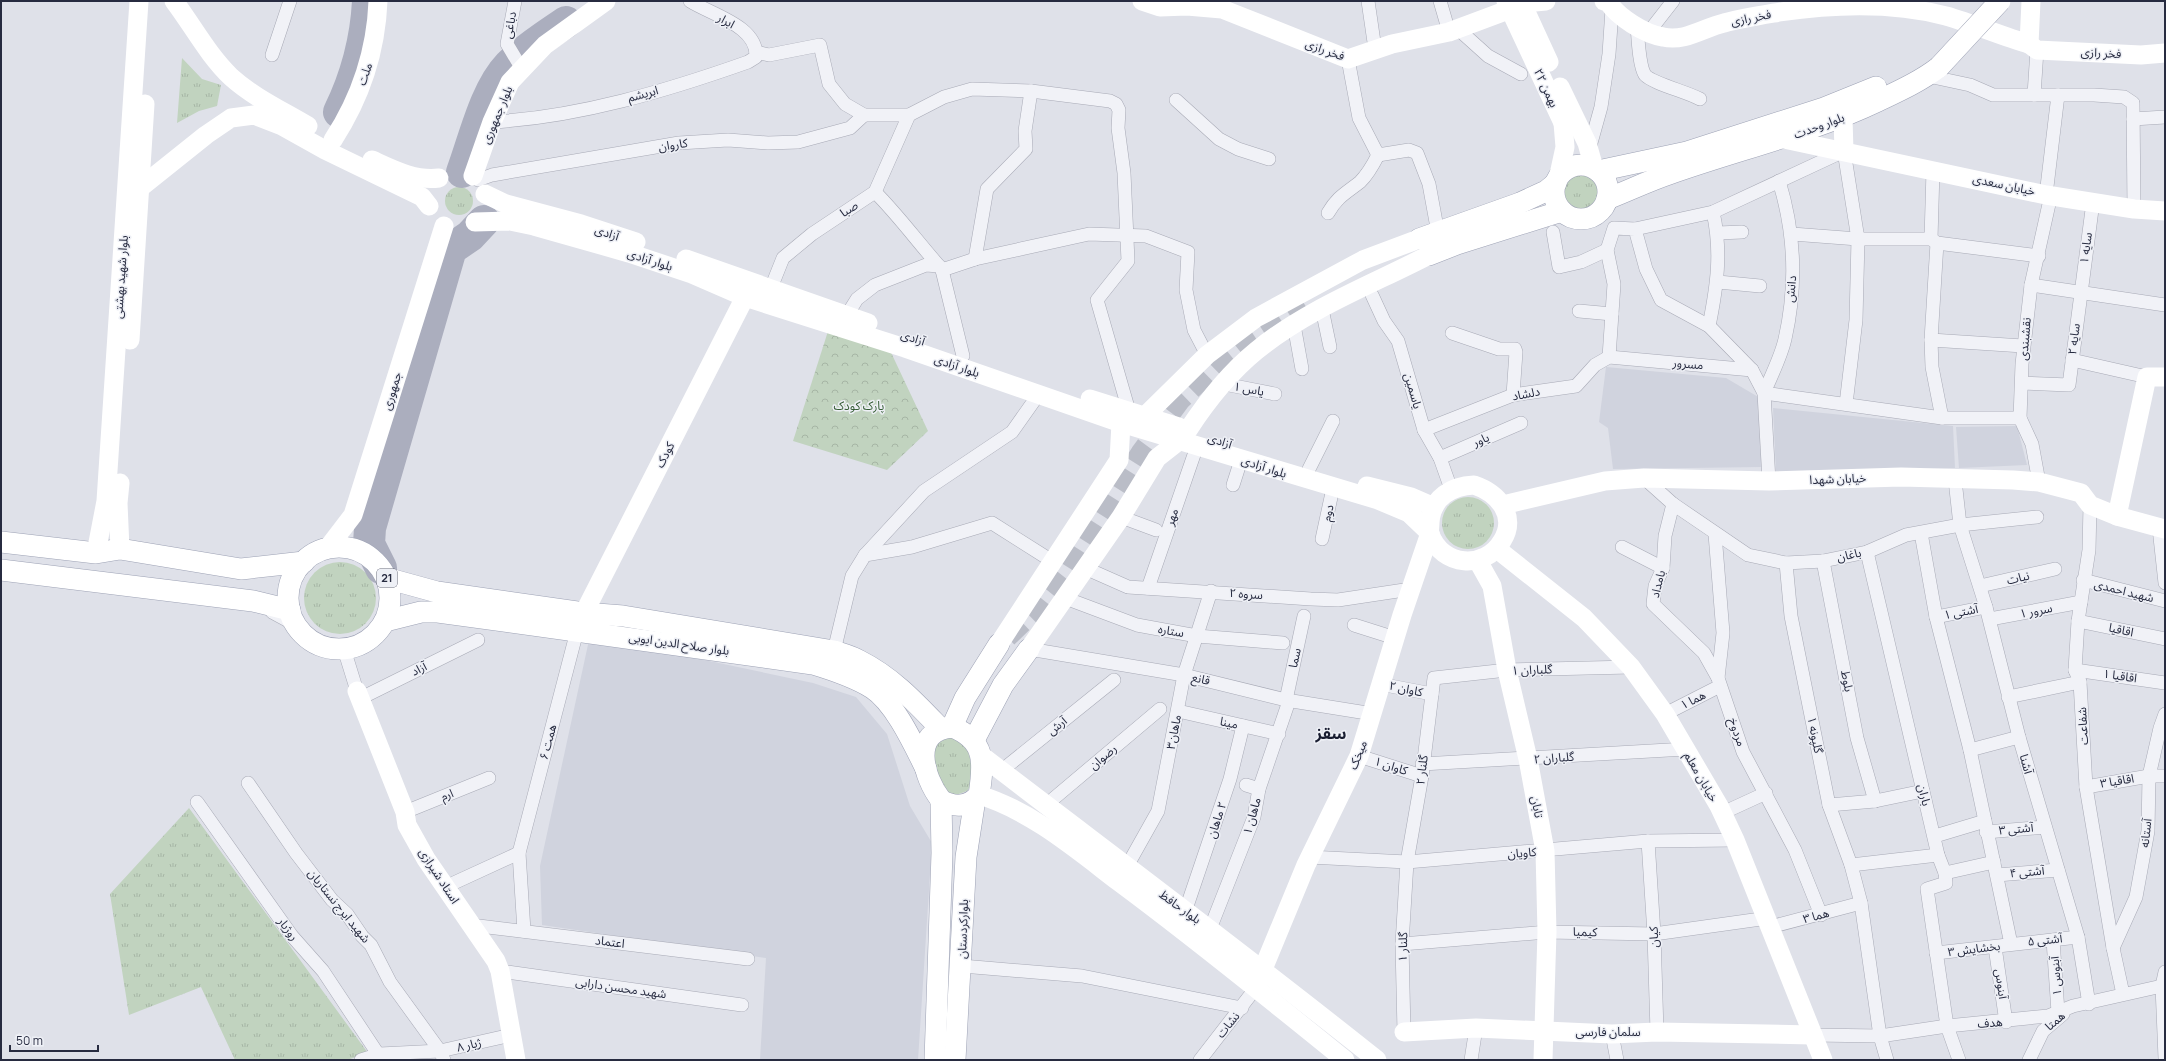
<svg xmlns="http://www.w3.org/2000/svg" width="2166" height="1061" font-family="Manrope,'Noto Sans Arabic',sans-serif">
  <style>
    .built { fill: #d0d3de }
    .grass { fill: url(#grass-tufts) }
    .park { fill: url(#park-crowns) }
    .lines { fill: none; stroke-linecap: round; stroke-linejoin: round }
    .taxiway { stroke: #abaebe; stroke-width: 32 }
    .primary-tunnel { stroke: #babdc7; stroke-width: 21; stroke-dasharray: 21 10; stroke-linecap: butt }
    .street-casing { stroke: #a8aab6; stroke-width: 14 }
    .primary-casing { stroke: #9da2b5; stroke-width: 22 }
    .street { stroke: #f1f2f7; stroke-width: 13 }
    .secondary { stroke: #fff; stroke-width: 19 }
    .primary { stroke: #fff; stroke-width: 21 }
    .primary-bridge-casing { stroke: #9da2b5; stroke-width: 22; stroke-linecap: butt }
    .secondary-bridge { stroke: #fff; stroke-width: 19 }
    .primary-bridge { stroke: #fff; stroke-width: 21 }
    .labels { text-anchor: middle; stroke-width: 3; stroke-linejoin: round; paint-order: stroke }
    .shield { fill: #eef0f6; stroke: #636677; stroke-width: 1 }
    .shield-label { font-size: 11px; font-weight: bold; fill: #272b40 }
    .street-label { font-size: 12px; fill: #272b40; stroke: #eef0f6 }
    .park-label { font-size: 12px; fill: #345c34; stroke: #eef0f6 }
    .district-label { font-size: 16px; font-weight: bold; fill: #191d31; stroke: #eef0f6 }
  </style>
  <defs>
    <pattern id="grass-tufts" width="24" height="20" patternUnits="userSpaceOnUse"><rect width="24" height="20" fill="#c1d3bf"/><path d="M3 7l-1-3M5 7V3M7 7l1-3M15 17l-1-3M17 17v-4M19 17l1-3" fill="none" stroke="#a6b5a5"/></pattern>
    <pattern id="park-crowns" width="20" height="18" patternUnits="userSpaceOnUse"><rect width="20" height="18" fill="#c1d3bf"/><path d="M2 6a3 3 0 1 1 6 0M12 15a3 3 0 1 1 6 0" fill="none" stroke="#a6b5a5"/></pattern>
  </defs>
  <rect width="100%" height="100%" fill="#dfe1e9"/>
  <g class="built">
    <path d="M1606 367 1726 378 1760 398 1762 467 1613 469 1608 428 1599 422Z"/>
    <path d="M1773 408 1953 426 1955 468 1776 472Z"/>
    <path d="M2017 426 2027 465 1959 468 1956 427Z"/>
    <path d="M589 640 695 658 813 683 856 697 887 734 910 806 932 843 918 1060H760L766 958 542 925 540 866Z"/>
  </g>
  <g class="grass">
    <path d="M182 58 202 79 221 85 217 106 199 111 177 123Z"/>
    <circle cx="1582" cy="193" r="20"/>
    <circle cx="459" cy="201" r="14"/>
    <circle cx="1468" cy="523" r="26"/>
    <circle cx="340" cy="598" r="36"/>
    <path d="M951 736 967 748 971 761 973 782 967 791 956 795 946 791 936 780 934 747 939 740Z"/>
    <path d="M189 808 368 1053 347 1060H235L201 987 129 1015 110 894Z"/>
  </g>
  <path class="park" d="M829 328 887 344 928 431 887 470 793 441Z"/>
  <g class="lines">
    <g class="taxiway">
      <path d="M339 112C356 77 366 40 368 1"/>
      <path d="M462 172C474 140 485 90 509 65 526 48 547 35 566 22"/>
      <path d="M381 568 369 544 370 528 451 249 470 236 484 221"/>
    </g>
    <path class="primary-tunnel" d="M1007 637 1039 606 1067 571 1141 453 1180 400 1222 359 1248 338 1303 302"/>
    <g class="street-casing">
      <g id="street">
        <path d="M515 1 507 44 522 69"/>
        <path d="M1368 1 1375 49"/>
        <path d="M1440 1 1449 32"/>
        <path d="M1637 26C1638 37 1639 66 1645 75 1652 83 1687 92 1700 99"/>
        <path d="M1458 29 1488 56 1521 74"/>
        <path d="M1648 33 1673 1"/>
        <path d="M756 52 769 55 820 45 829 84 845 104 864 115H909L944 97 972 89 1031 91 1110 101 1116 104 1119 110 1118 128 1124 173 1128 261 1097 300 1129 411"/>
        <path d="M272 55 290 1"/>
        <path d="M1348 59 1359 118 1378 155 1409 150 1417 153 1429 184 1438 233"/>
        <path d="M1928 76 1970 85 1993 95H2094L2124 97 2133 103 2134 209"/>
        <path d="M2034 95 2037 50"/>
        <path d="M1176 100 1219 139 1238 149 1269 159"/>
        <path d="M2133 119 2165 117"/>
        <path d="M492 122C579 117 666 91 748 62L756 57C758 26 712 15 690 1"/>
        <path d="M1589 150 1601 107 1609 54 1612 9"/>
        <path d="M478 180 492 175 679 143 728 140 768 143 798 142 850 128 864 115"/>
        <path d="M1779 181C1795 233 1797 286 1785 339 1781 357 1771 376 1764 393L1942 418H2020"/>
        <path d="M875 192C898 215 917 241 939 266"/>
        <path d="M2046 195 2058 95"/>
        <path d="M1328 213C1337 197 1346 193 1360 182 1368 174 1373 165 1378 155"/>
        <path d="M1635 229 1713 212 1844 151 1858 239 1856 320 1846 404"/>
        <path d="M1553 232 1559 267 1581 262 1607 250"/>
        <path d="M1718 233 1742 232"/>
        <path d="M1792 234 1858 239H1931L1937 243 2039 256"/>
        <path d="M1931 239 1933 170"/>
        <path d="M1937 243 1931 340 1932 367 1942 418"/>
        <path d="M975 259 987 189 1026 149 1025 131 1031 91"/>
        <path d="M942 270 963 356"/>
        <path d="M1718 282 1760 286"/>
        <path d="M2031 285 2165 305"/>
        <path d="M771 288 783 258 812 234 875 192 909 115"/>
        <path d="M1372 295 1384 321 1398 341 1424 430 1440 458 1451 489"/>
        <path d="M1322 309 1330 347"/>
        <path d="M1579 311 1612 314"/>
        <path d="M847 315 857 299 875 285 926 265 939 266 942 270 975 259 1089 234 1146 236 1188 252 1186 290 1194 330 1207 355"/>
        <path d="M1294 325 1302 369"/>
        <path d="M1709 326C1717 286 1722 252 1713 212"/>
        <path d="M1452 333 1499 349H1515L1516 352 1513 395"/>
        <path d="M1931 340 2023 346"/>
        <path d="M1609 357 1614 284 1607 250 1614 228 1635 229 1646 269 1661 300 1709 326 1752 370 1764 393 1769 481"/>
        <path d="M2072 360 2147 377"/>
        <path d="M2022 383 2069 385 2093 202"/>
        <path d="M1224 384 1275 394"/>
        <path d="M1424 430 1513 395 1576 386 1595 365 1609 357 1752 370"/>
        <path d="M1440 458 1521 423"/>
        <path d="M1309 469 1333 421"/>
        <path d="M1644 478 1673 504 1665 536 1663 568 1655 586 1653 604 1704 653 1718 678"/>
        <path d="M1955 480 1960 525 1986 607 2019 737 2078 937 2089 1004"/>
        <path d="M2039 482 2032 444 2020 418 2022 364 2031 285 2051 195"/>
        <path d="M1233 485 1241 460"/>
        <path d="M1673 504 1748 555 1786 563 1823 561 1867 552 1906 535 1960 525 2037 517"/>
        <path d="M2090 505 2089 550 2078 621 2075 670 2080 682 2086 787 2113 948 2123 994"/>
        <path d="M1121 517 1156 530"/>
        <path d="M2159 528 2165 583"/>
        <path d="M1921 533 1936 617 1970 750 2011 944"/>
        <path d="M1715 534 1723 633 1718 678 1743 752 1795 850 1821 915"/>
        <path d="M1322 539 1333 488"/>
        <path d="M1622 547 1663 568"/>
        <path d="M1867 552 1938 855 1945 873 1946 883 1927 889 1947 1026 1959 1060"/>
        <path d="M865 555 924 491 1012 432 1036 398V393"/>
        <path d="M1823 561 1857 738 1875 801"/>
        <path d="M1786 563 1791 616 1829 805 1851 865 1861 903 1880 1036 1887 1060"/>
        <path d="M1085 568 1128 587 1311 599 1338 600 1411 589"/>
        <path d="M2083 580 2165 601"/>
        <path d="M1980 586 2055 569"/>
        <path d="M1148 588 1197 446"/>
        <path d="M1065 598 1137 625 1197 636 1283 643"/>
        <path d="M272 612 296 625"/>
        <path d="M1936 617 1986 607"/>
        <path d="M1990 619 2081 602"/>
        <path d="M2078 621 2165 639"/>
        <path d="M1354 625 1395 638"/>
        <path d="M344 649 357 691"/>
        <path d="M1029 649 1184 675 1286 700 1373 714"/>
        <path d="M834 651 852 576 865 555 912 547 992 523 1052 561"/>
        <path d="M2075 670 2165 683"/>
        <path d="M1380 684 1432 694"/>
        <path d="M2008 697 2080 682"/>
        <path d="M359 699 478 640"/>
        <path d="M1286 700 1304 616"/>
        <path d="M1178 711 1279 734"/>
        <path d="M1665 714 1720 686"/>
        <path d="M1970 750 2019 737"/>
        <path d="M1359 756 1422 776"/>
        <path d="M1422 764 1686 749"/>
        <path d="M1001 771 1114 680"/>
        <path d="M248 783 296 853 332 900 347 914 362 936 371 945 390 982 440 1051 444 1060"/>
        <path d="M1246 785 1259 789"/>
        <path d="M2086 787 2149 776H2165"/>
        <path d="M197 802 292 936 323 971 382 1060"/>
        <path d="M1046 805 1160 709"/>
        <path d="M1829 805 1875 801 1923 791"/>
        <path d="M1729 810 1766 793"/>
        <path d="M405 812 489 778"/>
        <path d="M1986 832 2045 827"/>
        <path d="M1935 836 1985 821"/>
        <path d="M1648 841 1654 934 1657 1032"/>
        <path d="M1309 857 1407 862 1648 841 1735 840"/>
        <path d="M1851 865 1938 855"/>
        <path d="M1126 868 1158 811 1184 675 1211 591"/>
        <path d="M1945 873 1994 862"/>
        <path d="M1997 875 2058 870"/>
        <path d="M445 887 519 853"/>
        <path d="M1185 912 1230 779 1243 726"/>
        <path d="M471 925 748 959"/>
        <path d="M1770 927 1861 903"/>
        <path d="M1210 929 1254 817 1259 789 1289 701"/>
        <path d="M524 931 519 853 577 631"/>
        <path d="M2053 940 2058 1012"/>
        <path d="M1402 944 1547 932 1654 934 1768 918"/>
        <path d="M1995 947 2006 1022"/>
        <path d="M2113 948 2136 897 2148 831 2149 776 2160 728 2165 714"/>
        <path d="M1936 953 2078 937"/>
        <path d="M962 966 1082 976 1242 1008"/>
        <path d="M500 971 742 1005"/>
        <path d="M2165 972 2162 986 2165 1058"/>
        <path d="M1404 1032 1402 944 1407 862 1422 776 1434 678 1507 670 1631 667"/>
        <path d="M1612 1034 1617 1060"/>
        <path d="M1813 1035 1880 1036 1947 1026 2048 1016 2073 1006 2162 986"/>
        <path d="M361 1060 380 1054 440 1051 511 1035"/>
        <path d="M1200 1060 1255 989"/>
        <path d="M1471 1060 1476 1028"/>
        <path d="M2029 1060 2043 1031 2063 1014"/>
      </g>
    </g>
    <g class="primary-casing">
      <g id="primary">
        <circle cx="1581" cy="192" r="27"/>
        <path d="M1598 171 1687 152 1824 108 1876 87"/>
        <path d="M1607 199C1628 191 1648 181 1669 174 1739 149 1811 133 1878 101 1899 91 1921 81 1939 67"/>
        <path d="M1419 239 1520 203 1546 191 1556 183"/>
        <path d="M1429 255 1457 244 1562 211"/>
        <path d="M1 542 96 553 120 549 241 569 304 562"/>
        <circle cx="339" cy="598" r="51"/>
        <path d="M1 570 253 601 290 610"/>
        <path d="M386 578 437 592 584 613 623 616 834 651C843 654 852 656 860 661 892 677 916 703 940 728"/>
        <path d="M385 621 421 612H438L813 664C833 670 854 677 872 688 895 703 914 745 926 769"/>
        <path d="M952 727C986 740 984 763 979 795 968 807 955 808 941 800 923 777 910 731 952 727Z"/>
        <path d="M952 727 965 698 999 644"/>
        <path d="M974 740 1003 685 1029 649"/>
        <path d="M935 1060 942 853 941 800"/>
        <path d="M955 1060 966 857 975 799"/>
      </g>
    </g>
    <use href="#street" class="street"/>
    <g class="secondary">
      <path d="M174 1C193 26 208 55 231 77 253 97 283 111 308 126"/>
      <path d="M1142 1 1160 7 1187 6 1222 9 1348 59 1392 44 1449 32 1508 10"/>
      <path d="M1604 1 1608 2C1618 17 1644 34 1663 37 1685 42 1703 28 1724 23 1742 18 1762 15 1780 12 1835 4 1892 2 1946 16 1974 24 2001 36 2029 44L2037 50 2141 55 2165 53"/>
      <path d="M1535 2 1546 1"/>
      <path d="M2029 44 2031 1"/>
      <path d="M1560 87 1587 143 1594 168"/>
      <path d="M1843 118 1844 151"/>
      <path d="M1784 139 2046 195 2134 209 2165 211"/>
      <path d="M333 140C361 97 376 52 378 1"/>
      <path d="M372 160C394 170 415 181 439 178"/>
      <path d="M473 176 492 122 510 82 545 45 606 1"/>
      <path d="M1558 179 1565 147 1563 123"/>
      <path d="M132 187H141L206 135 231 118 254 115 282 126 325 150 422 197 429 206"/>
      <path d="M485 194 506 204 581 224 636 242"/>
      <path d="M475 222 510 221 534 226 629 253 692 274 745 297 905 348 1121 423 1378 500 1409 513 1430 533 1402 615 1359 756 1306 865 1263 969"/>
      <path d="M686 259 868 323"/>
      <path d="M130 340 145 104"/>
      <path d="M1090 399 1179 427"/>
      <path d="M1145 416 1207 355 1256 318 1363 260 1419 239"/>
      <path d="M1188 430C1207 401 1229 373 1256 351 1307 309 1371 285 1429 255"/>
      <path d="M120 483 118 503 120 549"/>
      <path d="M1474 485C1498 493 1518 516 1502 541 1485 570 1442 567 1430 534 1429 531 1430 526 1430 522 1432 497 1452 486 1474 485Z"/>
      <path d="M1367 486 1411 497 1434 507"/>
      <path d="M1503 505 1605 481 1644 478 1769 481 1901 477 2013 480 2039 482 2081 493 2090 505 2117 516 2165 529"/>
      <path d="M2117 516 2147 377H2165"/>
      <path d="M327 549 353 515 444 226"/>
      <path d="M1497 549 1584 618 1631 667 1665 714 1719 806 1735 840 1823 1060"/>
      <path d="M96 553 106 501 139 1"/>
      <path d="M1478 561 1492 586 1507 670 1528 759 1545 851 1547 932 1543 1060"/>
      <path d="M584 613 745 297"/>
      <path d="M999 644 1119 460 1121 423"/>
      <path d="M1029 649 1121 517 1157 458 1180 440"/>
      <path d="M357 691 405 812 407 825 426 859 496 961 500 971 516 1060"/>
      <path d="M982 756C1114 857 1247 956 1377 1060"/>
      <path d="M979 795C1030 810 1077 850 1119 882 1196 939 1271 1000 1345 1060"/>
      <path d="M1404 1032 1476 1028 1612 1034 1657 1032 1813 1035"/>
    </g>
    <use href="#primary" class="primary"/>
    <g class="primary-bridge-casing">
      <path id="primary-bridge" d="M1939 67 2000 1"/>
    </g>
    <g class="secondary-bridge">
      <path d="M1506 1 1563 123"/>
      <path d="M1521 1 1549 62"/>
    </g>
    <use href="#primary-bridge" class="primary-bridge"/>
  </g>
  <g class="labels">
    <rect class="shield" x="377" y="569" width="20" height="18" rx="3"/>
    <g class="shield-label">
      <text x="387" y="582">21</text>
    </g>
    <g class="street-label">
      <text transform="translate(1751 18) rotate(-11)" y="4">فخر رازی</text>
      <text transform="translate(726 21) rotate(29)" y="4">ابرار</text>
      <text transform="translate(510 25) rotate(-80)" y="4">دباغی</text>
      <text transform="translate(1325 50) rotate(20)" y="4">فخر رازی</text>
      <text transform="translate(2101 53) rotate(3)" y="4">فخر رازی</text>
      <text transform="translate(365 74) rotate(-71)" y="4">ملت</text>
      <text transform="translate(1546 88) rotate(65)" y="4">۲۲ بهمن</text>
      <text transform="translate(643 94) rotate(-15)" y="4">ابریشم</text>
      <text transform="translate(497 115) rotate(-67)" y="4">بلوار جمهوری</text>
      <text transform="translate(1819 126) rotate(-20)" y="4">بلوار وحدت</text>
      <text transform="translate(673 145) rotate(-8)" y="4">کاروان</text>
      <text transform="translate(2004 185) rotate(12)" y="4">خیابان سعدی</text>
      <text transform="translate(849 209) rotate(-34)" y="4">صبا</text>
      <text transform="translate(607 233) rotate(19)" y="4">آزادی</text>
      <text transform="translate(2086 248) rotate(-82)" y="4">سایه ۱</text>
      <text transform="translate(650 260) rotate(18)" y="4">بلوار آزادی</text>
      <text transform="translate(121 277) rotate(-86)" y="4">بلوار شهید بهشتی</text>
      <text transform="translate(1791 289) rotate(-85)" y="4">دانش</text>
      <text transform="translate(913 338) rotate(19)" y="4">آزادی</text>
      <text transform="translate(2025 339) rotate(-85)" y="4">نقشبندی</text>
      <text transform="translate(2074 339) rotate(-83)" y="4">سایه ۲</text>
      <text transform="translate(1688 364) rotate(5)" y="4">مسرور</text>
      <text transform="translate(957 366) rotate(19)" y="4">بلوار آزادی</text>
      <text transform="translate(1249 389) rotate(11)" y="4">یاس ۱</text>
      <text transform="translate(392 391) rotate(-73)" y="4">جمهوری</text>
      <text transform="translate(1413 391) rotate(74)" y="4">یاسمین</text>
      <text transform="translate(1526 394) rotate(-11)" y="4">دلشاد</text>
      <text transform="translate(1481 440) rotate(-24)" y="4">یاور</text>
      <text transform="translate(1220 441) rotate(19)" y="4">آزادی</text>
      <text transform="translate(665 455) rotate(-63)" y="4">کودک</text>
      <text transform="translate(1264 467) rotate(18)" y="4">بلوار آزادی</text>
      <text transform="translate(1838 479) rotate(-2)" y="4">خیابان شهدا</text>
      <text transform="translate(1328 513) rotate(-78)" y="4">دوم</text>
      <text transform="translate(1172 517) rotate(-71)" y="4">مهر</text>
      <text transform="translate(1849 555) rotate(-12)" y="4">باغان</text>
      <text transform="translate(2018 578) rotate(-13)" y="4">نیات</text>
      <text transform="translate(1658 584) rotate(-76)" y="4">بامداد</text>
      <text transform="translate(2124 591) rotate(14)" y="4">شهید احمدی</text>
      <text transform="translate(1246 594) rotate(4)" y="4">سروه ۲</text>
      <text transform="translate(2036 611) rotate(-11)" y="4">سرور ۱</text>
      <text transform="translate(1961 612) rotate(-11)" y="4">آشتی ۱</text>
      <text transform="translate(2121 630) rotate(12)" y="4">اقاقیا</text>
      <text transform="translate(1171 631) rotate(10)" y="4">ستاره</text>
      <text transform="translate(679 644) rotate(8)" y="4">بلوار صلاح الدین ایوبی</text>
      <text transform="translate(1295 658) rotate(-78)" y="4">سما</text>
      <text transform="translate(419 669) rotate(-26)" y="4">آزاد</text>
      <text transform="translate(1532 670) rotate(-2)" y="4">گلباران ۱</text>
      <text transform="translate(2120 676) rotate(8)" y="4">اقاقیا ۱</text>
      <text transform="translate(1201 679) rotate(14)" y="4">قانع</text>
      <text transform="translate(1847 681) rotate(79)" y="4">بلوط</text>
      <text transform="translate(1406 689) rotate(12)" y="4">کاوان ۲</text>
      <text transform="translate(1693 700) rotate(-27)" y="4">هما ۱</text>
      <text transform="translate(1229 723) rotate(12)" y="4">مینا</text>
      <text transform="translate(1057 726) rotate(-39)" y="4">آرش</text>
      <text transform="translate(2083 726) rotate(-93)" y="4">شفاعت</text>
      <text transform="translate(1174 732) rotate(-79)" y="4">ماهان۳</text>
      <text transform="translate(1737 732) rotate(71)" y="4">مردوخ</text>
      <text transform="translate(1815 735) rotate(79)" y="4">گلپونه ۱</text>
      <text transform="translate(548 742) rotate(-75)" y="4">همت ۶</text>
      <text transform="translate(1358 755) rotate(-68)" y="4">میخک</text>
      <text transform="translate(1103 757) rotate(-40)" y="4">رضوان</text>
      <text transform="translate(1554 758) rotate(-4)" y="4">گلباران ۲</text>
      <text transform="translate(2026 764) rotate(74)" y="4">آشنا</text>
      <text transform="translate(1391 766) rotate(18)" y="4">کاوان ۱</text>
      <text transform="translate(1422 770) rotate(-83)" y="4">گلنار ۲</text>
      <text transform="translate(1701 777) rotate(60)" y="4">خیابان معلم</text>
      <text transform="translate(2117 781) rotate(-9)" y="4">اقاقیا ۳</text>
      <text transform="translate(447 795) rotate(-22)" y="4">ارم</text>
      <text transform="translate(1924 795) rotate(76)" y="4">باران</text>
      <text transform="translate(1537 807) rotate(79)" y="4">تابان</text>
      <text transform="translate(1252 816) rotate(-74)" y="4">ماهان ۱</text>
      <text transform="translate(1217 820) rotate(-72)" y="4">٢ ماهان</text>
      <text transform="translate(2016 829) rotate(-5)" y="4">آشتی ۳</text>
      <text transform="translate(2146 833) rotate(-84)" y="4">آستانه</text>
      <text transform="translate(1522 853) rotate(-4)" y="4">کاویان</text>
      <text transform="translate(2027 872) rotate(-5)" y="4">آشتی ۴</text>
      <text transform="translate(439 876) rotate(57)" y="4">استاد شیرازی</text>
      <text transform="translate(339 906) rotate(51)" y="4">شهید ایرج نستاریان</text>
      <text transform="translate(1180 907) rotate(36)" y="4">بلوار حافظ</text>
      <text transform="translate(1816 916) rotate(-15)" y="4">هما ۳</text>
      <text transform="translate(288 929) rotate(53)" y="4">روژیار</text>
      <text transform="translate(963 929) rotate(-88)" y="4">بلوارکردستان</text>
      <text transform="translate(1585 932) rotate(1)" y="4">کیمیا</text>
      <text transform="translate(1654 937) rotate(-92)" y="4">کیان</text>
      <text transform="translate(2045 940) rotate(-6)" y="4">آشتی ۵</text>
      <text transform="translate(610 942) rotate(7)" y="4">اعتماد</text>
      <text transform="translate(1403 947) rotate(-89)" y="4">گلنار ۱</text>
      <text transform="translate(1974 949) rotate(-7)" y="4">بخشایش ۳</text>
      <text transform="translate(2056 976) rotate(-94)" y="4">آبنوس ۱</text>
      <text transform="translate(2001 984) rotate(82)" y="4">آبنوس</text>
      <text transform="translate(621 988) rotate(8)" y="4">شهید محسن دارابی</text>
      <text transform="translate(2055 1021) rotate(-41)" y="4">همتا</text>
      <text transform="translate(1990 1023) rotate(-4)" y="4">هدف</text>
      <text transform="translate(1228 1025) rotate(-51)" y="4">نشات</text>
      <text x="1608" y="1036">سلمان فارسی</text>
      <text transform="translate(469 1045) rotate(-13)" y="4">ژیار ۸</text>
    </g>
    <g class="park-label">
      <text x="859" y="410">پارک کودک</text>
    </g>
    <g class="district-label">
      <text x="1331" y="739">سقز</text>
    </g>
  </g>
  <rect width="2166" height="1061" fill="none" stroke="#272b40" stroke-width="4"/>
  <path d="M10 1045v6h88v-6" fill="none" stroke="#272b40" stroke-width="2"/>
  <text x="16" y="1045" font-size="12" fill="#272b40" stroke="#eef0f6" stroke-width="3" paint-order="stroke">50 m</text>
</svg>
